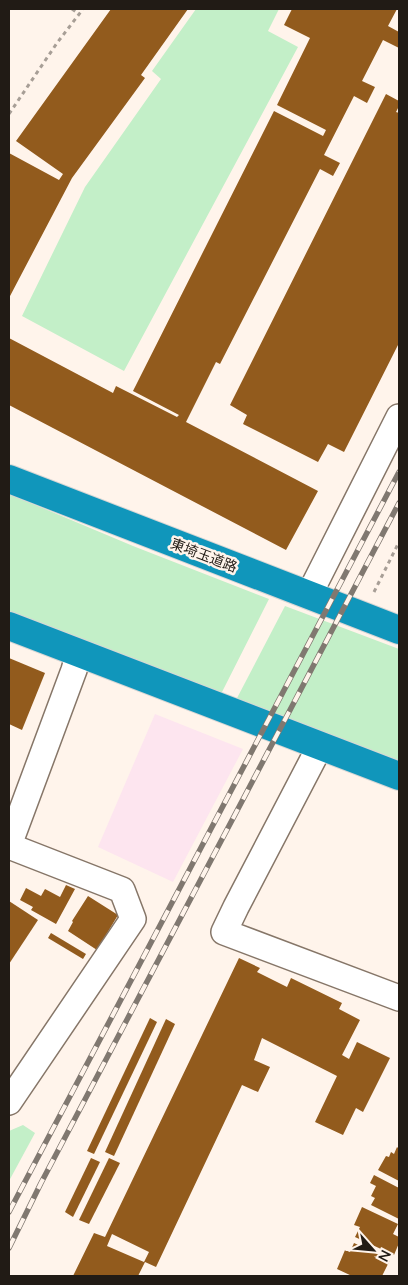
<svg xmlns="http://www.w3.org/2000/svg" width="408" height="1285" font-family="Lato,'Noto Sans JP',sans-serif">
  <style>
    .industrial { fill: #fde5ef }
    .green { fill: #c3efc8 }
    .building { fill: #925b1d; fill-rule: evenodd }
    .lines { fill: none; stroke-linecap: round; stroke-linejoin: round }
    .minor-casing { stroke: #867668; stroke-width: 28 }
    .highway-casing { stroke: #d7d6d5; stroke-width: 30 }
    .path { stroke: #a79e96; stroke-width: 3; stroke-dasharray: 4 4; stroke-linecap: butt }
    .minor { stroke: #fff; stroke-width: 25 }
    .highway { stroke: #1096bb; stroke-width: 28 }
    .rail-casing { stroke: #807870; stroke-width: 5.5 }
    .rail { stroke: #fff4eb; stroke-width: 4; stroke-dasharray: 11; stroke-linecap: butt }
    .labels { text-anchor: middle; stroke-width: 5; stroke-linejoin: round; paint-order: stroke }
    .street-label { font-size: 14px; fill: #211b15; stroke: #fff4eb }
  </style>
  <rect width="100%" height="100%" fill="#fff4eb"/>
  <path class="industrial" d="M155 714 243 749 173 882 98 847Z"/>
  <g class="green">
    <path d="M196 9H279L268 31 298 47 124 371 22 316 85 187 161 79 152 71Z"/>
    <path d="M9 494 45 509 133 546 269 599 221 694 9 611Z"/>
    <path d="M285 606 399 649V764L236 700Z"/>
    <path d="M23 1125 35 1133 9 1181V1131Z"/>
  </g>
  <g class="building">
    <path d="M111 9H188L141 75 145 78 72 178 9 298V153L59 180 63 174 16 141Z"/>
    <path d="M292 9H397L388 26 399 32V48L383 40 362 81 375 87 367 103 354 96 324 155 340 163 333 176 320 169 220 364 216 362 186 422 318 491 286 550 9 405V338L113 393 116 386 177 417 179 415 133 391 274 111 323 136 326 130 277 105 310 38 284 25Z"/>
    <path d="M386 94 399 101V106L396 112 399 113V343L344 452 328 444 318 462 243 424 247 415 230 405Z"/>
    <path d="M9 658 45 673 22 730 9 724Z"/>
    <path d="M66 885 75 889 56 924 31 910 33 907 20 900 26 888 41 896 45 889 60 897Z"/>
    <path d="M88 896 118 915 97 950 68 931 73 922 72 921Z"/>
    <path d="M9 901 38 920 9 964Z"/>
    <path d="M51 933 86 954 83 959 48 938Z"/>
    <path d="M239 958 260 968 257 972 287 987 291 978 342 1003 339 1009 360 1020 342 1055 349 1059 357 1042 390 1058 363 1112 356 1108 343 1135 315 1122 337 1076 262 1038 254 1060 270 1067 258 1092 242 1085 156 1267 145 1262 138 1276H73L94 1233 105 1237ZM112 1234 149 1252 144 1262 107 1246Z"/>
    <path d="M150 1018 157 1022 94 1154 87 1151Z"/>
    <path d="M166 1019 175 1024 114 1156 105 1152Z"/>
    <path d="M397 1147 399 1149V1181L378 1170 386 1156 389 1157 391 1152 394 1154Z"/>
    <path d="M91 1158 100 1162 73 1217 65 1212Z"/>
    <path d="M109 1158 120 1163 89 1224 79 1220Z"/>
    <path d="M374 1175 399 1188V1219L371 1205 375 1198 371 1196 376 1186 370 1183Z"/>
    <path d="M362 1207 398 1224 393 1234 399 1237V1243L394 1255 355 1237 360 1227 354 1225Z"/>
    <path d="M354 1243 390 1260 382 1276H352L337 1269 345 1250 350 1252Z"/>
  </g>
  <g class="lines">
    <g class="minor-casing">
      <g id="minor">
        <path d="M309 595 399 417"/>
        <path d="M320 746 236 907 224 932 399 998"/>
        <path d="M9 845 74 670 79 653"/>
        <path d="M9 846 122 890 133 919 9 1102"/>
      </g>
    </g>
    <g class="highway-casing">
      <g id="highway">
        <path d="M9 479 399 630"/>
        <path d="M9 626 399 776"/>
      </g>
    </g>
    <g class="path">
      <path d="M72 9 79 14"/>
      <path d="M9 114 57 43 83 9"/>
      <path d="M374 592 399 542"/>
    </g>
    <use href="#minor" class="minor"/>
    <use href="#highway" class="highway"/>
    <g class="rail-casing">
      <g id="rail">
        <path d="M9 1212 399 472"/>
        <path d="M9 1248 41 1183 399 503"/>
      </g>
    </g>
    <use href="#rail" class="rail"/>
  </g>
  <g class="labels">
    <g class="street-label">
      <text transform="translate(204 555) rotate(21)" y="5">東埼玉道路</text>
    </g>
  </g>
  <rect width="408" height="1285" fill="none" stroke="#211b15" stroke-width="20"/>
  <g transform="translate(373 1250) rotate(117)" stroke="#fff4eb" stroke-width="4" paint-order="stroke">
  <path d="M0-4L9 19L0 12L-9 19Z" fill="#211b15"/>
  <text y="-8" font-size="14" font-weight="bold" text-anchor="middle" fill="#211b15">N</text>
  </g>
</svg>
